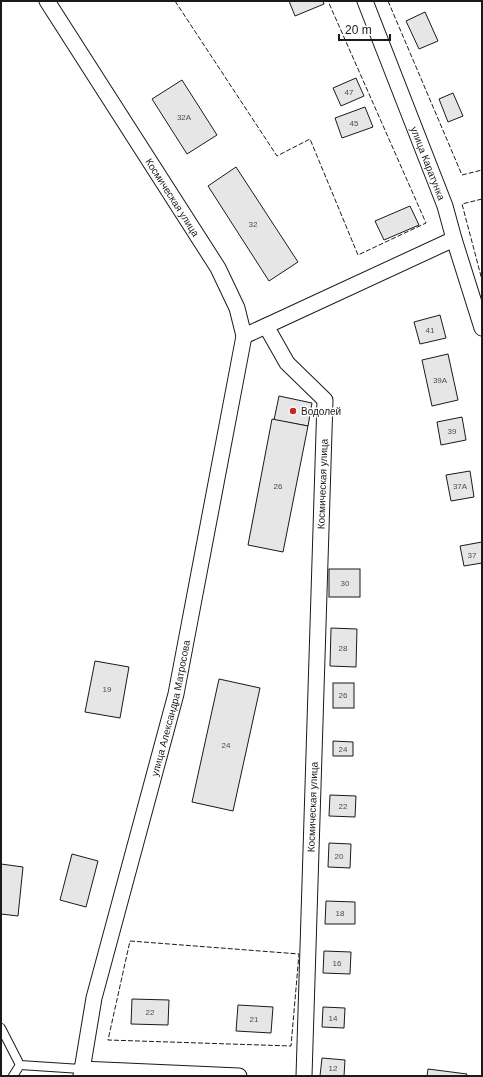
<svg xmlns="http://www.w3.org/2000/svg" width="483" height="1077" font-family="Helvetica,sans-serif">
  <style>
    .building { fill: #e6e6e6; stroke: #1a1a1a }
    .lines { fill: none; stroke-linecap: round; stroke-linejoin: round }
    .lane-casing { stroke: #1a1a1a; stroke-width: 10 }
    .street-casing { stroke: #1a1a1a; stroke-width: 17 }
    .lane { stroke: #fff; stroke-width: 8 }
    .street { stroke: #fff; stroke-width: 15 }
    .fence { stroke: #1a1a1a; stroke-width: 1; stroke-dasharray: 5 2; stroke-linecap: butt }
    .poi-dot { fill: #c62828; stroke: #fff; stroke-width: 1.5 }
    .labels { text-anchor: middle; stroke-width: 3; stroke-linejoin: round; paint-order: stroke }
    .number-label { font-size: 8px; fill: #4d4d4d }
    .street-label { font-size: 10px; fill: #1a1a1a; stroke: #fff }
    .poi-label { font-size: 10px; fill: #1a1a1a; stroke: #fff; text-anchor: start }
  </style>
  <rect width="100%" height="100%" fill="#fff"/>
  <g class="building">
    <path d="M289 1H323L324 4 295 16Z"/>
    <path d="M425 12 438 41 419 49 406 21Z"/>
    <path d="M356 78 364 96 341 106 333 88Z"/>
    <path d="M182 80 217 135 187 154 152 99Z"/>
    <path d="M453 93 463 116 448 122 439 99Z"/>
    <path d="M365 107 373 127 342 138 335 118Z"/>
    <path d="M236 167 298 262 269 281 208 186Z"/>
    <path d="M410 206 419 225 384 240 375 221Z"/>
    <path d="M440 315 446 338 420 344 414 322Z"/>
    <path d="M448 354 458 400 432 406 422 360Z"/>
    <path d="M279 396 312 403 308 426 274 420Z"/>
    <path d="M462 417 466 440 441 445 437 422Z"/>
    <path d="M272 419 308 426 283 552 248 545Z"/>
    <path d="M470 471 474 497 451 501 446 475Z"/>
    <path d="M482 542V563L464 566 460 546Z"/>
    <rect x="329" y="569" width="31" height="28"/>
    <path d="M331 628 357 629 356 667 330 666Z"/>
    <path d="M95 661 129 667 120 718 85 712Z"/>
    <path d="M219 679 260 688 233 811 192 802Z"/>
    <rect x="333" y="683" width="21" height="25"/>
    <path d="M333 741 353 742V756H333Z"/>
    <path d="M330 795 356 796 355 817 329 816Z"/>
    <path d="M329 843 351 844 350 868 328 867Z"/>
    <path d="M72 854 98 861 86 907 60 900Z"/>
    <path d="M1 864 23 867 18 916 1 914Z"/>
    <path d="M326 901 355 902V924H325Z"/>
    <path d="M324 951 351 952 350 974 323 973Z"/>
    <path d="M132 999 169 1000 168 1025 131 1024Z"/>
    <path d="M238 1005 273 1007 271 1033 236 1031Z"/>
    <path d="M323 1007 345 1008 344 1028 322 1027Z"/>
    <path d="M322 1058 345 1060 344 1076H320Z"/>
    <path d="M428 1069 467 1074 466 1076H427Z"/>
  </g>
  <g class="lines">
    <g class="lane-casing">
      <g id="lane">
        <path d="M1 1028 20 1065 81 1069"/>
        <path d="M13 1076 20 1065"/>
      </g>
    </g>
    <g class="street-casing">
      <g id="street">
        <path id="s1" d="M47 1 218 268 237 308 244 336 266 326 287 363 325 400 304 1076"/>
        <path id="s2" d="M365 1 445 206 454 239 482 328"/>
        <path d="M266 326 454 239"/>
        <path d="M81 1069 239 1076"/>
        <path id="s3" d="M81 1076 94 998 176 694 244 336"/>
      </g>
    </g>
    <use href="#lane" class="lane"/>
    <use href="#street" class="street"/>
    <g class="fence">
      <path d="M175 1 277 156 310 139 358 255 426 223 328 1"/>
      <path d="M388 1 462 175 482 170"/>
      <path d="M482 199 462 204 482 280"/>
      <path d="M130 941 299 954 291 1046 108 1040Z"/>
    </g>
  </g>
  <circle class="poi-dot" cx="293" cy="411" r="4"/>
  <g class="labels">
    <g class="number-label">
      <text x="349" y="95">47</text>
      <text x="184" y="120">32А</text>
      <text x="354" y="126">45</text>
      <text x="253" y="227">32</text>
      <text x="430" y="333">41</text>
      <text x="440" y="383">39А</text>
      <text x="452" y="434">39</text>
      <text x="278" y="489">26</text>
      <text x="460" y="489">37А</text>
      <text x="472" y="558">37</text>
      <text x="345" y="586">30</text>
      <text x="343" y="651">28</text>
      <text x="107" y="692">19</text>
      <text x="343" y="698">26</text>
      <text x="226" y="748">24</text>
      <text x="343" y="752">24</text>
      <text x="343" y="809">22</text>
      <text x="339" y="859">20</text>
      <text x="340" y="916">18</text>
      <text x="337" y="966">16</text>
      <text x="150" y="1015">22</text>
      <text x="333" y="1021">14</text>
      <text x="254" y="1022">21</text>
      <text x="333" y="1071">12</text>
    </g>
    <g class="street-label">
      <text dy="4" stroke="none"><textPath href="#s2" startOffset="174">улица Каратунка</textPath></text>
      <text dy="4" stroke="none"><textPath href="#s1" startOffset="233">Космическая улица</textPath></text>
      <text transform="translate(322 484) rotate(-88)" y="4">Космическая улица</text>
      <text dy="4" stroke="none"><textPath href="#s3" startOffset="379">улица Александра Матросова</textPath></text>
      <text transform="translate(312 807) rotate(-88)" y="4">Космическая улица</text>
    </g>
    <g class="poi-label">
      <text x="301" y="415">Водолей</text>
    </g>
  </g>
  <rect width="483" height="1077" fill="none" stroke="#1a1a1a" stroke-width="4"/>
  <path d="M339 34v6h51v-6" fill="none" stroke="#1a1a1a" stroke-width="2"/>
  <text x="345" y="34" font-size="12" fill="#1a1a1a" stroke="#ffffff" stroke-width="3" paint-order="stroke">20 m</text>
</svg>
